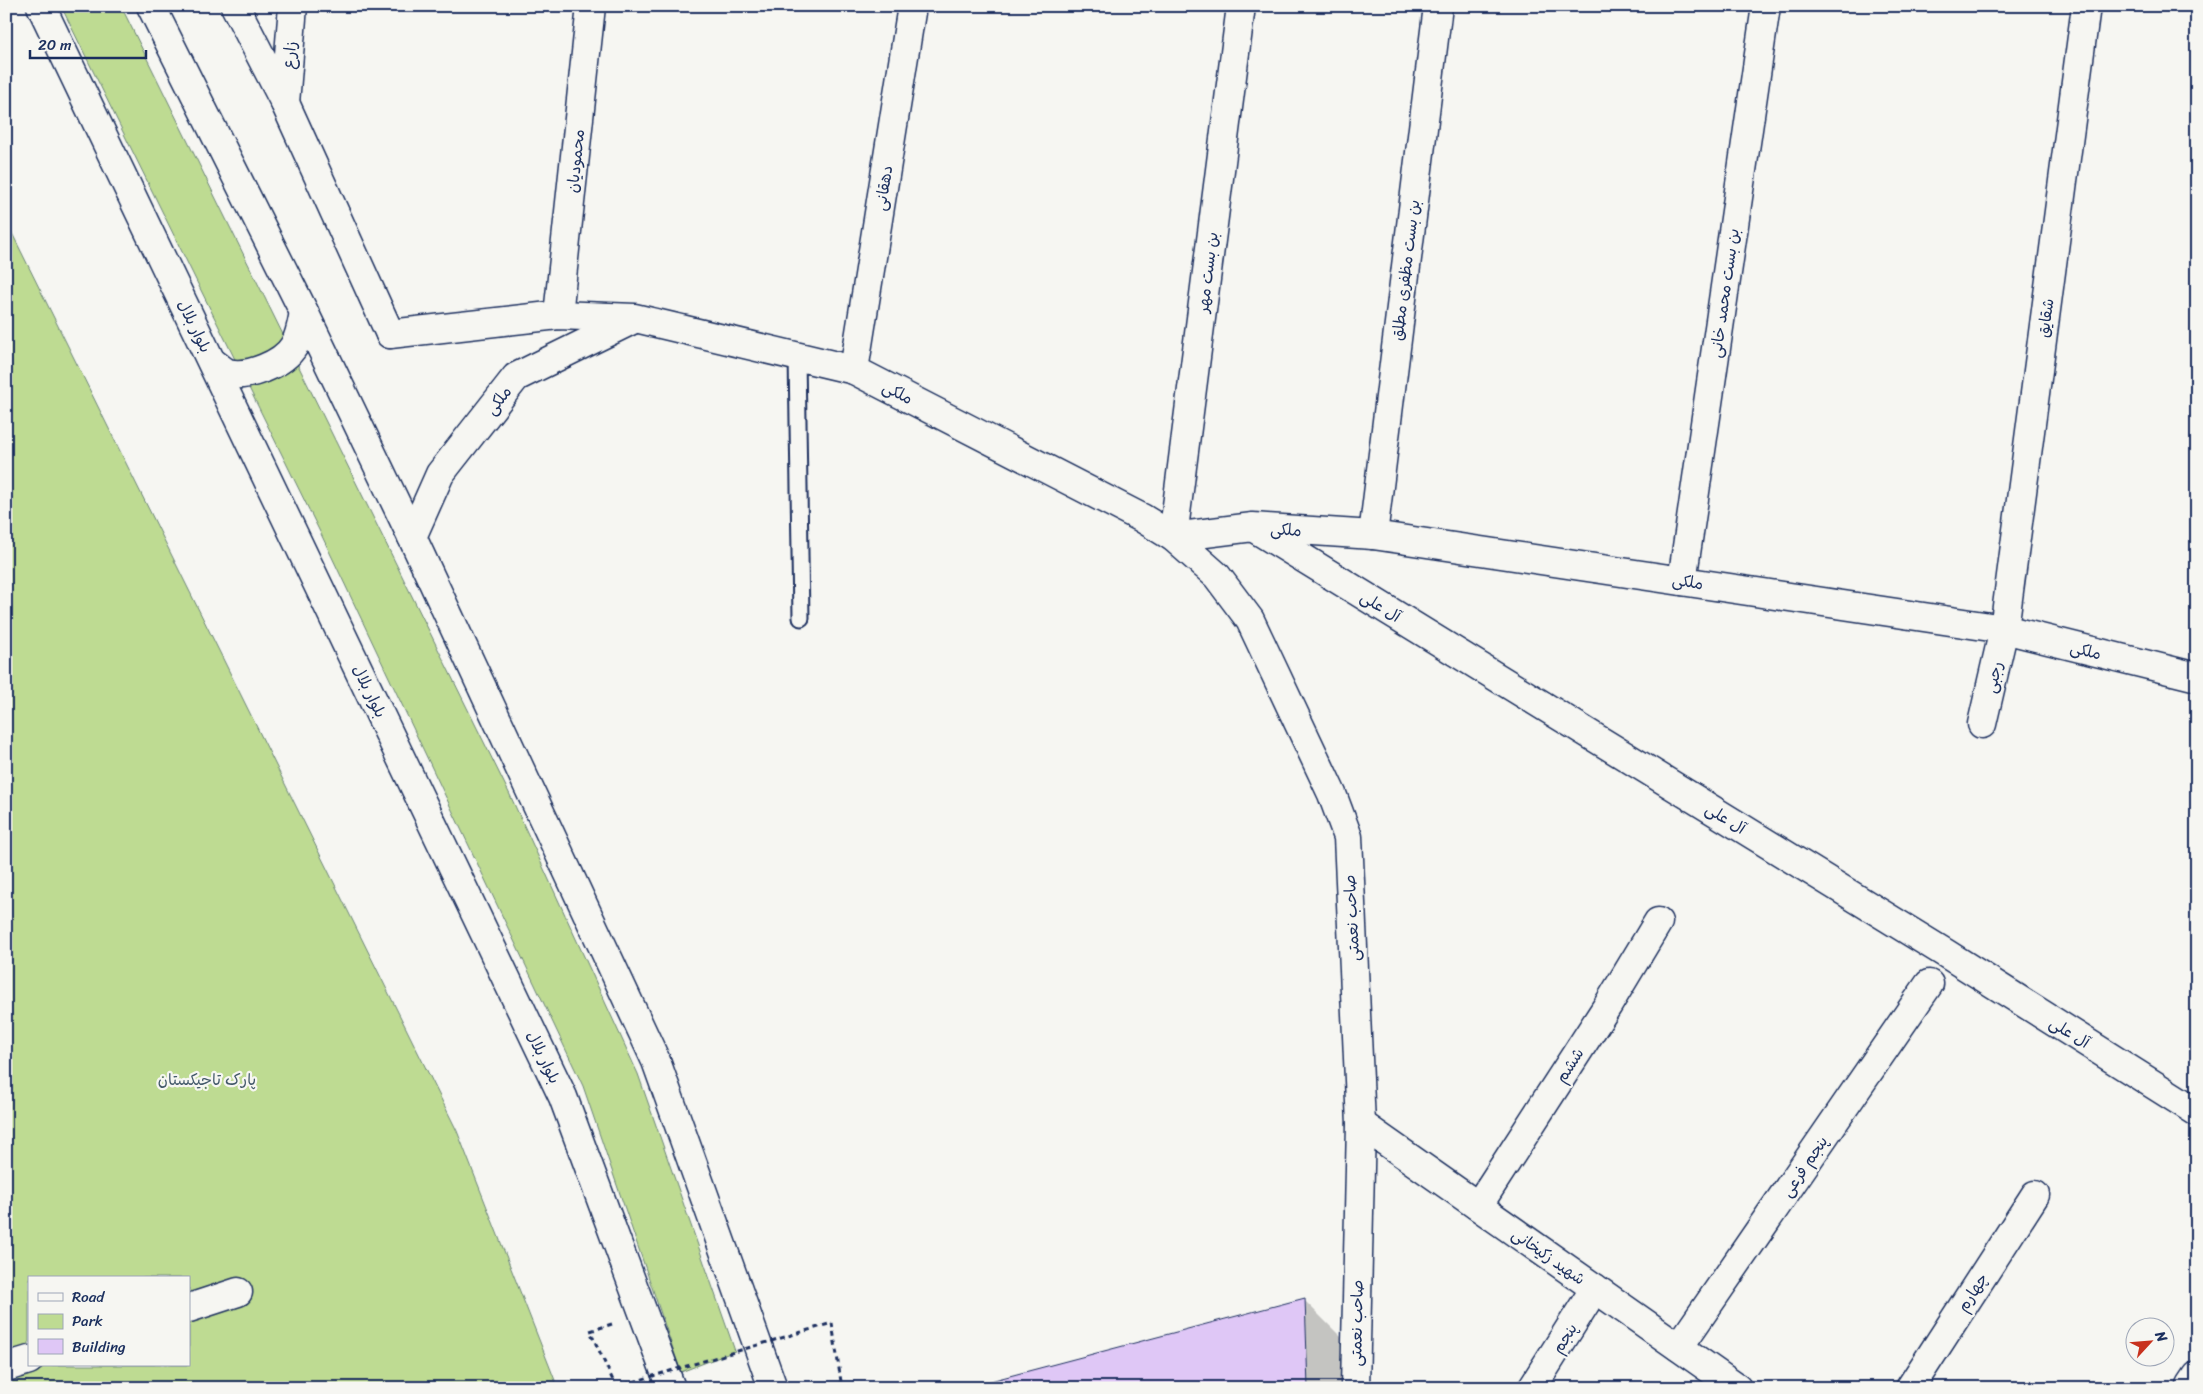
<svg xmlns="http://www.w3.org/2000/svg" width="2203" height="1394" font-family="Sriracha,'Playpen Sans Arabic',sans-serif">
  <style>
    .green { fill: #bedb92; stroke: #6c8578; fill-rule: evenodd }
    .shadow { fill: #0003 }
    .building { fill: #dfc7f6; stroke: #1b2f5e }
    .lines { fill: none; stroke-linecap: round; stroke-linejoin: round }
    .service-casing { stroke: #1b2f5e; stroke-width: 19 }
    .minor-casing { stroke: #1b2f5e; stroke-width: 31 }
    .tertiary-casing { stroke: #1b2f5e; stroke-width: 31 }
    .secondary-casing { stroke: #1b2f5e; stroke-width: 31 }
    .path { stroke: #1b2f5e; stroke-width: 3; stroke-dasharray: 5 4; stroke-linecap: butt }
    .service { stroke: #f6f6f2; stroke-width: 15 }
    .minor { stroke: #f6f6f2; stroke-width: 28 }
    .tertiary { stroke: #f6f6f2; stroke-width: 28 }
    .secondary { stroke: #f6f6f2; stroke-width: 28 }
    .path-bridge { stroke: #1b2f5e; stroke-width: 3; stroke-dasharray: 5 4; stroke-linecap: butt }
    .labels { text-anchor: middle; stroke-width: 4.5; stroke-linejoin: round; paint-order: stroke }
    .street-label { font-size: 16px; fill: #1b2f5e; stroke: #f6f6f2 }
    .park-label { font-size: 16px; fill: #445a6b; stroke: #f6f6f2 }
  </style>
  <rect width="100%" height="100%" fill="#f6f6f2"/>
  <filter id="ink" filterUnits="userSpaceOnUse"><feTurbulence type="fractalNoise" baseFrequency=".02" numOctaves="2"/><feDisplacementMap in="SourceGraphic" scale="10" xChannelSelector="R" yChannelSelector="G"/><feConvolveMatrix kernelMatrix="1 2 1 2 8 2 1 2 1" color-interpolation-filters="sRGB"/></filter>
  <g filter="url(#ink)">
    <g class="green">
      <path d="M61 6H121L510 795 638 1074 735 1351 681 1372 583 1086 321 534Z"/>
      <path d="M6 221 457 1131 558 1388H6ZM29 1278H189V1365H29Z"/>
    </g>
    <path class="shadow" d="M1304 1300 1368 1364 1369 1388H968Z"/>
    <path class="building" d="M1305 1298 1308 1388H964Z"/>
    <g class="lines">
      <g class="service-casing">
        <path id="service" d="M797 357 801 618"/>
      </g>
      <g class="minor-casing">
        <g id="minor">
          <path d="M235 6 285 103 390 334"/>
          <path d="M1241 6 1173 537 1253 527 1373 535 2004 629 2197 677"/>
          <path d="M285 103 293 6"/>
          <path d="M558 315 591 6"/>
          <path d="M854 370 912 6"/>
          <path d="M1256 529 1945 953 2197 1112"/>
          <path d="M1373 535 1438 6"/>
          <path d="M1682 581 1766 6"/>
          <path d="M1982 724 2004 629 2086 6"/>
          <path d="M1361 1124 1737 1388"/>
          <path d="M1478 1206 1608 1005 1658 922"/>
          <path d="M189 1308 238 1292"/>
          <path d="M1679 1347 1929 984"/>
          <path d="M6 1367 29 1360"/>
          <path d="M2191 1385 2197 1376"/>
          <path d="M1532 1388 1595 1288"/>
          <path d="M1910 1388 2035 1195"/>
        </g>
      </g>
      <g class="tertiary-casing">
        <g id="tertiary">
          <path d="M390 334 558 315 635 318 854 370 1142 518 1173 537 1217 576 1250 620 1332 794 1348 837 1361 1124 1355 1388"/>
          <path d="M412 537 440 474 516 377 632 320"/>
        </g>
      </g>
      <g class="secondary-casing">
        <g id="secondary">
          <path d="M41 6 563 1097 671 1388"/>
          <path d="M151 6 304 312 412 537 656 1061 773 1388"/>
          <path d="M212 362C217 365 223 371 228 373 248 378 283 364 294 346 300 336 302 323 304 312"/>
        </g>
      </g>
      <g class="path">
        <path d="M832 1323 842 1388"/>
        <path d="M612 1324 590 1331 616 1387"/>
      </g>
      <use href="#service" class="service"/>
      <use href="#minor" class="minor"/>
      <use href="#tertiary" class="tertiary"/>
      <use href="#secondary" class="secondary"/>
      <path class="path-bridge" d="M616 1387 832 1323"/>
    </g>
  </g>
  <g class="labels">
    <g class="street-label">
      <text transform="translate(289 55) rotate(-85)" y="6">زارع</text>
      <text transform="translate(575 161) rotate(-84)" y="6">محمودیان</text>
      <text transform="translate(883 188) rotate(-81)" y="6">دهقانی</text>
      <text transform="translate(1405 270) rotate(-83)" y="6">بن بست مظفری مطلق</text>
      <text transform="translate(1207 272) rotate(-83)" y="6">بن بست مهر</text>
      <text transform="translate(1724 293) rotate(-82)" y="6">بن بست محمد خانی</text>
      <text transform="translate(2045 318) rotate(-82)" y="6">شقایق</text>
      <text transform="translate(195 326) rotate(64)" y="6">بلوار بلال</text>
      <text transform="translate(898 392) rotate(27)" y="6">ملکی</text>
      <text transform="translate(498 400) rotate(-52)" y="6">ملکی</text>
      <text transform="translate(1286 529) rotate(4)" y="6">ملکی</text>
      <text transform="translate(1688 581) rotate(9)" y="6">ملکی</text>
      <text transform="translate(1381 606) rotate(32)" y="6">آل علی</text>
      <text transform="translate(2086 650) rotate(14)" y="6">ملکی</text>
      <text transform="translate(1993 677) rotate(-77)" y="6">رجبی</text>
      <text transform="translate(370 691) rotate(64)" y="6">بلوار بلال</text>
      <text transform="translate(1726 818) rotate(32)" y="6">آل علی</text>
      <text transform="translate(1351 918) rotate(-93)" y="6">صاحب نعمتی</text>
      <text transform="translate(2070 1032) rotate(32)" y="6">آل علی</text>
      <text transform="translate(544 1057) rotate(64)" y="6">بلوار بلال</text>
      <text transform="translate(1569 1065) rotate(-57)" y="6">ششم</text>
      <text transform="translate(1804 1166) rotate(-56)" y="6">پنجم فرعی</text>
      <text transform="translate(1549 1256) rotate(35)" y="6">شهید زکیخانی</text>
      <text transform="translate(1972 1292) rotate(-57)" y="6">چهارم</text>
      <text transform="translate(1356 1323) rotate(-89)" y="6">صاحب نعمتی</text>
      <text transform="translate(1564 1338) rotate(-58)" y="6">پنجم</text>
    </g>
    <g class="park-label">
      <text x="207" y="1085">پارک تاجیکستان</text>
    </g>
  </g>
  <rect width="2203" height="1394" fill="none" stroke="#f6f6f2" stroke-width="25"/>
  <rect x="12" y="12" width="2178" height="1369" fill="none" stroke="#1b2f5e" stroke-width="2" filter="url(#ink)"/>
  <rect x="28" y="1276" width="162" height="90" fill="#f6f6f2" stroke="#9ea6b7"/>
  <rect x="38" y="1293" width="25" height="8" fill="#f6f6f2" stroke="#9ea6b7"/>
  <text x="72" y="1302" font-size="15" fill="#1b2f5e">Road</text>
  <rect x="38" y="1314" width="25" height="15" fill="#bedb92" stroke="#9ea6b7"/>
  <text x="72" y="1326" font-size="15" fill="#1b2f5e">Park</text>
  <rect x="38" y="1339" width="25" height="15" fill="#dfc7f6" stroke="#9ea6b7"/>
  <text x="72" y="1352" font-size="15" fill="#1b2f5e">Building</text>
  <g transform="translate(2150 1342) rotate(64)"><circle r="24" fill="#f6f6f2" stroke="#9ea6b7"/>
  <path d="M0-4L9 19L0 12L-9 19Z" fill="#c8321e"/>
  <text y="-8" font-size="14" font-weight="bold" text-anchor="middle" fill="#1b2f5e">N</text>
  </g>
  <path d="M30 50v8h116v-8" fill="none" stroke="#1b2f5e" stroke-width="2.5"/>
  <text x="38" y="50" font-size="15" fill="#1b2f5e" stroke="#f6f6f2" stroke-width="4" paint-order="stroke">20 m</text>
</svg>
